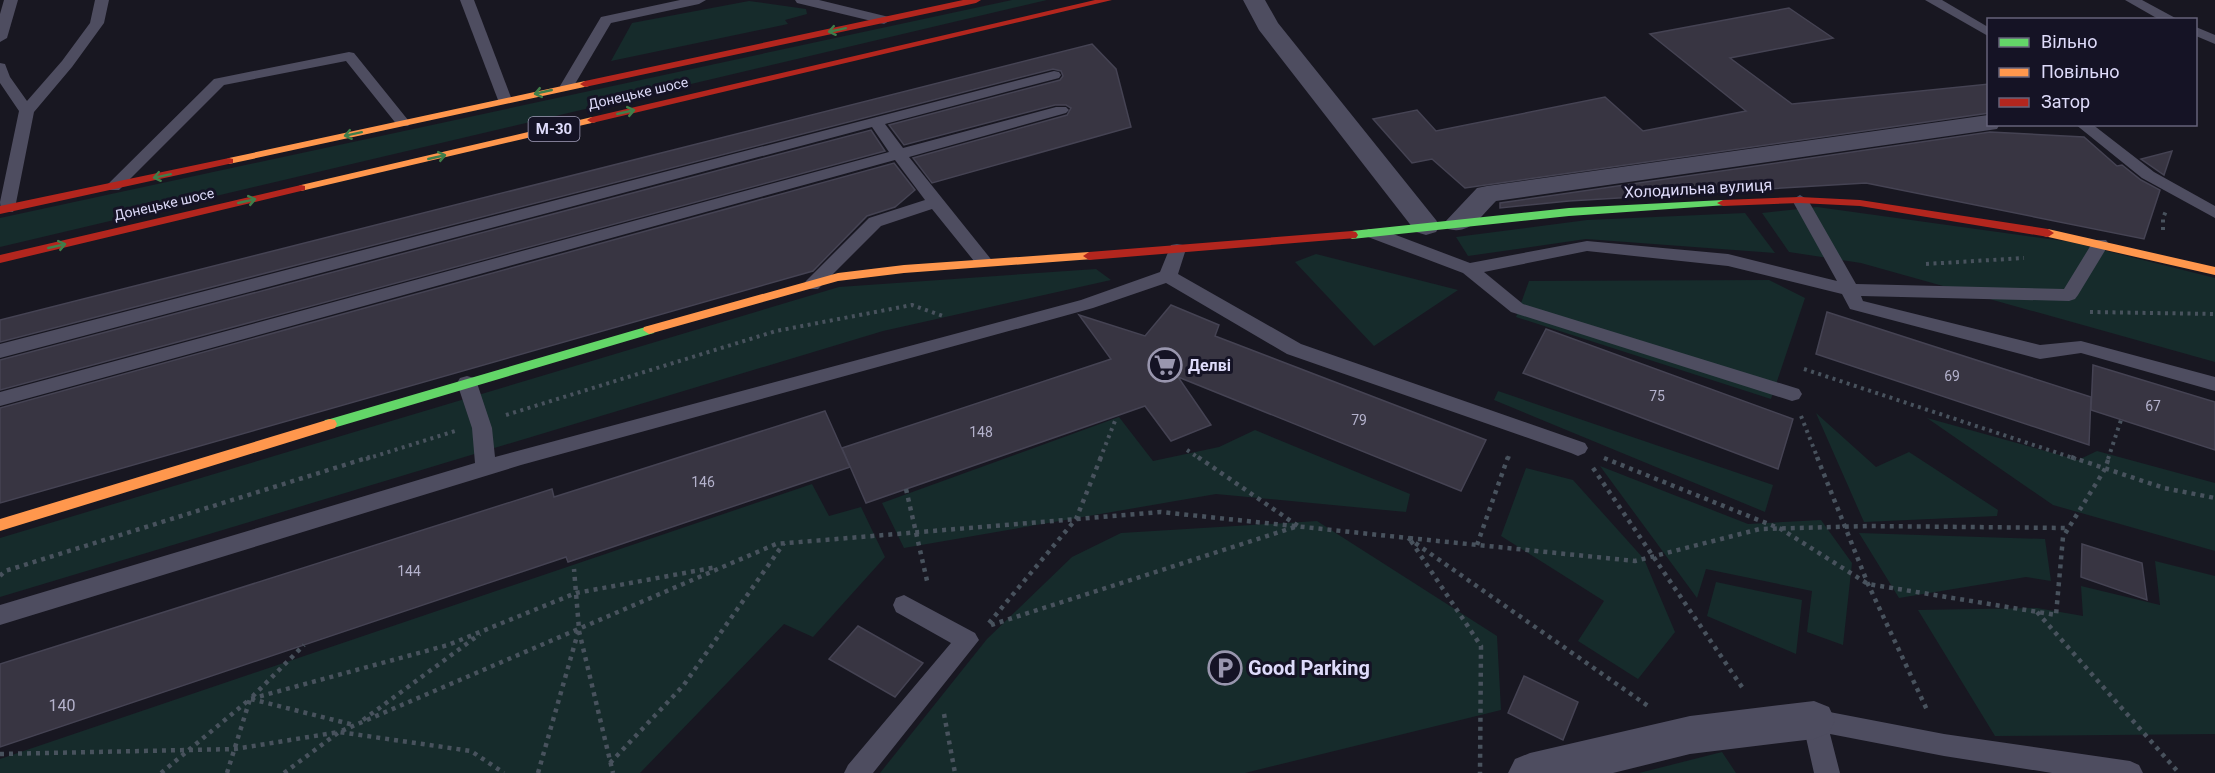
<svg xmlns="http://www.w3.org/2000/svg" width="2215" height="773" font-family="Roboto,sans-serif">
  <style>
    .green { fill: #162b2b }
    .building { fill: #383542; stroke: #454353; stroke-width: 1.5 }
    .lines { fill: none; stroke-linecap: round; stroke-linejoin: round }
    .path-far1 { stroke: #48525d; stroke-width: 4; stroke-dasharray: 3 4.5; stroke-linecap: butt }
    .path { stroke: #48525d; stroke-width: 4.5; stroke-dasharray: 4 5; stroke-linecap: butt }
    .lane { fill: #4e4d60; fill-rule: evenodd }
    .street { fill: #4e4d60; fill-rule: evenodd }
    .fast { fill: #63d668; fill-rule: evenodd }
    .slow { fill: #ff974d; fill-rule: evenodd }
    .jam { fill: #b3261e; fill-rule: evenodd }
    .oneway { stroke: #407e4a }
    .labels { text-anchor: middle; stroke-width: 6; stroke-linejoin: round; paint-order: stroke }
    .far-street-label { font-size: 14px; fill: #dedbfa; stroke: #151325 }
    .number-label { font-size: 14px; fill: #b4b2cc }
    .shield { fill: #151325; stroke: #a29fba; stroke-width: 1.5 }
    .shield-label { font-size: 15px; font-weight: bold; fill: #dedbfa }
    .street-label { font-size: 16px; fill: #dedbfa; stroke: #151325 }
    .poi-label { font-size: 16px; font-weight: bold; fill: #dedbfa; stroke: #151325; text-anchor: start }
    .near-number-label { font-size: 16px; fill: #b4b2cc }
    .near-poi-label { font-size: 20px; font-weight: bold; fill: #dedbfa; stroke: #151325; text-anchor: start }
  </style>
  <rect width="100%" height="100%" fill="#181721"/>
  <g class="green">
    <path d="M1012 0H1047L0 247V218Z"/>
    <path d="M749 1 806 9 807 14 785 20 788 24 611 61 632 23Z"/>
    <path d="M1817 207 2071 242 2215 278V362L1861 263 1789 252 1762 213Z"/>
    <path d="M1745 213 1775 253 1586 239 1468 256 1456 237 1587 220Z"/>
    <path d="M1316 254 1458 290 1374 346 1295 262Z"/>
    <path d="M1096 269 1111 280 883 331 0 597V538L839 287Z"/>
    <path d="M1769 280 1805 298 1771 399 1516 317 1529 281Z"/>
    <path d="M1498 391 1773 485 1765 512 1494 400Z"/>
    <path d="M1816 413 1876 467 1909 452 1998 510 1997 516 1864 522Z"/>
    <path d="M1119 417 1153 461 1219 447 1255 430 1410 494 1406 512 1216 494 904 548 882 503Z"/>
    <path d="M1927 418 2078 460 2097 451 2215 483V551L2053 505Z"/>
    <path d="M1600 466 1748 524 1821 520 1852 563 1843 645 1807 632 1812 591 1706 569 1697 598Z"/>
    <path d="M1526 468 1573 480 1644 559 1675 632 1638 679 1578 641 1604 601 1501 536Z"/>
    <path d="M812 484 829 516 861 507 885 557 813 637 784 624 640 773H0V759Z"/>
    <path d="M1317 521 1497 636 1501 710 1245 773H880L987 639 1072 557 1121 533Z"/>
    <path d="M1859 533 2045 539 2051 581 2026 577 1899 598Z"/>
    <path d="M2155 561 2215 576V734L1995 736 1918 610 2037 608 2083 616 2081 586 2160 605Z"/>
    <path d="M1716 582 1802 600 1796 654 1707 616Z"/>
    <path d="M1722 752 1736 773H1639Z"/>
  </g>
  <g class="building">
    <path d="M1789 8 1833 38 1730 58 1792 104 1989 84V113L1465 188 1432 159 1412 163 1373 119 1417 110 1436 131 1605 97 1643 131 1746 111 1650 34Z"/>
    <path d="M1092 44 1116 69 1131 127 932 183 913 158 1067 115 1071 108 1066 105H1055L904 145 889 125 1060 80 1063 76 1061 71 1053 69 0 342V320Z"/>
    <path d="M871 130 885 151 0 390V360Z"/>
    <path d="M1990 132 2084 137 2117 166 2122 165 2141 180 2160 190 2144 239 1866 183 1569 201 1500 208V203Z"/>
    <path d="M2172 151 2164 175 2141 159Z"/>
    <path d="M894 163 915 190 895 207 867 216 813 271 0 503V408Z"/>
    <path d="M1171 305 1219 325 1215 336 1486 440 1461 491 1178 377 1211 425 1171 441 1145 406 866 503 842 448 1111 359 1079 315 1145 336Z"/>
    <path d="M1827 312 2091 397 2089 445 1816 354Z"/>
    <path d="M1546 329 1793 419 1778 469 1523 373Z"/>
    <path d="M2093 365 2215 402V450L2091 410Z"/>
    <path d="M825 411 850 467 568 562 566 557 0 747V664L552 489 554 497Z"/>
    <path d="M2082 544 2142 563 2147 600 2081 577Z"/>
    <path d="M858 626 923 663 895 697 829 659Z"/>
    <path d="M1524 676 1578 702 1563 740 1508 713Z"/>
  </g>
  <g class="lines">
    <g class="path-far1">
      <path d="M2163 230V218L2166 211"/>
      <path d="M1926 264 2024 258"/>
      <path d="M2090 312 2215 314"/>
      <path d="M1804 369 2076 459"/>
      <path d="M506 415 776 331 912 305 943 316"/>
      <path d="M1801 416 1818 459"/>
      <path d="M1187 450 1200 459"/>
      <path d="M366 459 455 431"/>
      <path d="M1100 459 1115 421"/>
      <path d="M1508 459 1510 452"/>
      <path d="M2108 459 2121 420"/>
    </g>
    <g class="path">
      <path d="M1198 457 1298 526"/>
      <path d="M1817 457 1868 584 1928 712"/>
      <path d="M2071 457 2164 488 2215 498"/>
      <path d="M1604 458 1781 529 1868 584 2056 615 2063 537 2105 469 2109 457"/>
      <path d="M1593 468 1744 690"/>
      <path d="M906 489 928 585"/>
      <path d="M1409 538 1635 561 1760 529 1868 526 2068 528"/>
      <path d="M1411 541 1481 646 1480 773"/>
      <path d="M1477 545 1508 457"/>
      <path d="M0 576 5 571 370 457"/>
      <path d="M2037 612 2179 773"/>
      <path d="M989 623 1076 519 1101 457"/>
      <path d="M991 625 1295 527"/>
      <path d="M579 631 613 773"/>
      <path d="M251 699 354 725"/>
      <path d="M944 714 955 773"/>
      <path d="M363 720 480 634"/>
      <path d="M0 754 235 749 339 732 471 751 504 773"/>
      <path d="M610 763 683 686 784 543"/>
      <path d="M161 773 250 699 448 645 576 593 717 567"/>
      <path d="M227 773 250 699 304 645"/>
      <path d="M284 773 339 732 776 544 1161 512 1408 538 1648 706"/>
      <path d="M538 773 579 629 574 569"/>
    </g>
    <g class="lane">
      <path d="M4 0H18L7 38 0 42V14Z"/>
      <path d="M95 0H109L104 23 72 67 34 112 15 208 13 212H1L0 202 19 111 0 83V63L5 64 10 77 27 101 62 61 90 23Z"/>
      <path d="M460 0H474L512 100 510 103H500L498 100Z"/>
      <path d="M680 0H706L699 4 611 23 572 89H562L560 86 601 17Z"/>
      <path d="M795 0H819L889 17 891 20 884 24 797 3Z"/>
      <path d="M1925 0H1942L1988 27V36Z"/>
      <path d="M2125 0H2142L2179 20H2160Z"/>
      <path d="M2196 27 2215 35V44L2196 36Z"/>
      <path d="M349 52 354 53 408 120 411 123 408 126H398L346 61 224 85 119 190H107L105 187 214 79Z"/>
      <path d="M1054 71 1059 72 1061 75 1059 78 885 124 903 148 1056 107H1066L1069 110 1066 113 909 157 990 258 993 262 990 266H978L932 209 881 226 818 289H806L803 285 806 281 869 218 925 200 895 160 0 406V392L889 152 872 127 0 358V344Z"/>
      <path d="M2075 124H2092L2154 172 2215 206V218L2142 178Z"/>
      <path d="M1800 195 1808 200 1856 284 2064 289 2094 240H2106L2109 244 2078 295 2075 299 2069 301 1861 296 1863 301 2040 345 2081 341 2215 377V391L2081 353 2040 359 1850 309 1842 294 1728 266 1587 251 1484 272 1523 304 1799 389 1802 394 1799 399 1792 401 1511 312 1463 273 1368 237 1365 233 1368 229H1380L1470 263 1587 241 1728 254 1837 281 1792 200Z"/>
      <path d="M1177 244 1183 245 1186 249 1178 274 1301 344 1585 443 1588 448 1585 453 1578 456 1571 453 1287 354 1166 283 1093 308 521 465 0 625V605L475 463 472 428 457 383 460 378 467 376 474 378 477 383 492 428 495 457 1081 300 1160 272 1171 245Z"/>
      <path d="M904 595 975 633 979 640 873 773H844L848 765 951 643 896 612 893 605 896 598Z"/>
      <path d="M1814 709 1944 734 2130 761 2139 765 2143 773H2052L1944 756 1830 734 1840 773H1814L1802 720 1805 712Z"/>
    </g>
    <g class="street">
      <path d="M1243 0H1265L1278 23 1436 220 1440 226 1436 232 1426 235 1416 232 1259 30Z"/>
      <path d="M1988 115V124H2000L1997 129 1496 201C1481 216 1470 235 1448 229L1444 223 1477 188 1487 186Z"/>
      <path d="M1814 701 1829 707 1835 720 1829 733 1814 739 1690 754 1613 773H1508L1515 759 1530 753 1690 716Z"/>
    </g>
    <g class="fast">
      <path d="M1723 200 1729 203 1727 205 1569 216 1352 239 1346 235 1352 231 1569 208Z"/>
      <path d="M649 326 655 330 654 333 330 429 325 428 323 424 325 420 330 419Z"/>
    </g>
    <g class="slow">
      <path d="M585 81 589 82V86L229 164 223 161 229 158Z"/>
      <path d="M592 117 596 118V122L301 191 295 188 301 185Z"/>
      <path d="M2048 229 2215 267V275L2044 236 2042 233Z"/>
      <path d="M1089 252 1095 256 1093 259 904 273 838 281 649 334 643 330 644 327 838 273 904 265Z"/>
      <path d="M330 419 335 420 337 424 335 428 0 531V519Z"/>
    </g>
    <g class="jam">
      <path d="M963 0H981L976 3 585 87 580 84 585 81Z"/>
      <path d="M1095 0H1112L592 123 587 120 592 117Z"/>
      <path d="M229 158 233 159V163L0 214V206Z"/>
      <path d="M301 185 305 186V190L0 263V255Z"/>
      <path d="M1800 197 1860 200 2048 229 2054 233 2048 237 1860 206 1800 203 1723 206 1717 203 1723 200Z"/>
      <path d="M1352 231 1356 232 1358 235 1356 238 1089 260 1083 256 1089 252Z"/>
    </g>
  </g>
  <defs><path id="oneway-shaft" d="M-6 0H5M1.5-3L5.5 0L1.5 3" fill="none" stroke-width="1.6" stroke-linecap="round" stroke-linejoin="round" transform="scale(1.5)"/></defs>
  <g class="oneway">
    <use href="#oneway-shaft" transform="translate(837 30) rotate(168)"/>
    <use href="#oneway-shaft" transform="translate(543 92) rotate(167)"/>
    <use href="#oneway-shaft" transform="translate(626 112) rotate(-13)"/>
    <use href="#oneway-shaft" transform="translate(353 134) rotate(168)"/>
    <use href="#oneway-shaft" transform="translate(437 157) rotate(-13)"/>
    <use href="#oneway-shaft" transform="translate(162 176) rotate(168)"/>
    <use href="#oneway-shaft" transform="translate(247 201) rotate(-13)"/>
    <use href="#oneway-shaft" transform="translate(57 246) rotate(-13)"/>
  </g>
  <defs>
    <g id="supermarket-ring" transform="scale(1.725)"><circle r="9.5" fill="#151325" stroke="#9996ae" stroke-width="1.5"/><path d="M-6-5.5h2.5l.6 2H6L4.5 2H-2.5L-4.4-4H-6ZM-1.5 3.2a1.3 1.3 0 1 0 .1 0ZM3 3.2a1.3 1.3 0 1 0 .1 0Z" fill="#9996ae"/></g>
    <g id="parking-ring" transform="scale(1.725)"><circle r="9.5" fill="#151325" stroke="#9996ae" stroke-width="1.5"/><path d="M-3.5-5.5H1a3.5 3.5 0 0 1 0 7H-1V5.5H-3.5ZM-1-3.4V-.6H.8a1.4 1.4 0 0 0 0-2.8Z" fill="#9996ae"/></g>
  </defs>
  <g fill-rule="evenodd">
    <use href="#supermarket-ring" x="1165" y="365"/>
    <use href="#parking-ring" x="1225" y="668"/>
  </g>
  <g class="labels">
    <g class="far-street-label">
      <text transform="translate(638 93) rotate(-13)" y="5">Донецьке шосе</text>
      <text transform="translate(164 204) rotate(-13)" y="5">Донецьке шосе</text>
    </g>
    <g class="number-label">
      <text x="1952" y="381">69</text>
      <text x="1657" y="401">75</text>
      <text x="2153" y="411">67</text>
      <text x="1359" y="425">79</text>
      <text x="981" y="437">148</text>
      <text x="703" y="487">146</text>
      <text x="409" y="576">144</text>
    </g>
    <rect class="shield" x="528.5" y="117" width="51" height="24" rx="4.5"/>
    <g class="shield-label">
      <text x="554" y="134">М-30</text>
    </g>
    <g class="street-label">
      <text transform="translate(1698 188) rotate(-3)" y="6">Холодильна вулиця</text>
    </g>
    <g class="poi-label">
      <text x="1188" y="371">Делві</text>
    </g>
    <g class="near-number-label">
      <text x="62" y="711">140</text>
    </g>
    <g class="near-poi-label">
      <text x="1248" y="675">Good Parking</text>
    </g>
  </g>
  <rect x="1987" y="18" width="210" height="108" fill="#151325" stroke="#65637a" stroke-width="1.5"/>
  <rect x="1999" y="38" width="30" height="9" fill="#63d668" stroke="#65637a" stroke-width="1.5"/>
  <text x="2041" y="48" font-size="18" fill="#dedbfa">Вільно</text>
  <rect x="1999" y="68" width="30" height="9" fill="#ff974d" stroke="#65637a" stroke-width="1.5"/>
  <text x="2041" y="78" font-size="18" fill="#dedbfa">Повільно</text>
  <rect x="1999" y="98" width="30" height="9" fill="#b3261e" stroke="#65637a" stroke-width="1.5"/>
  <text x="2041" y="108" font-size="18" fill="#dedbfa">Затор</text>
</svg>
